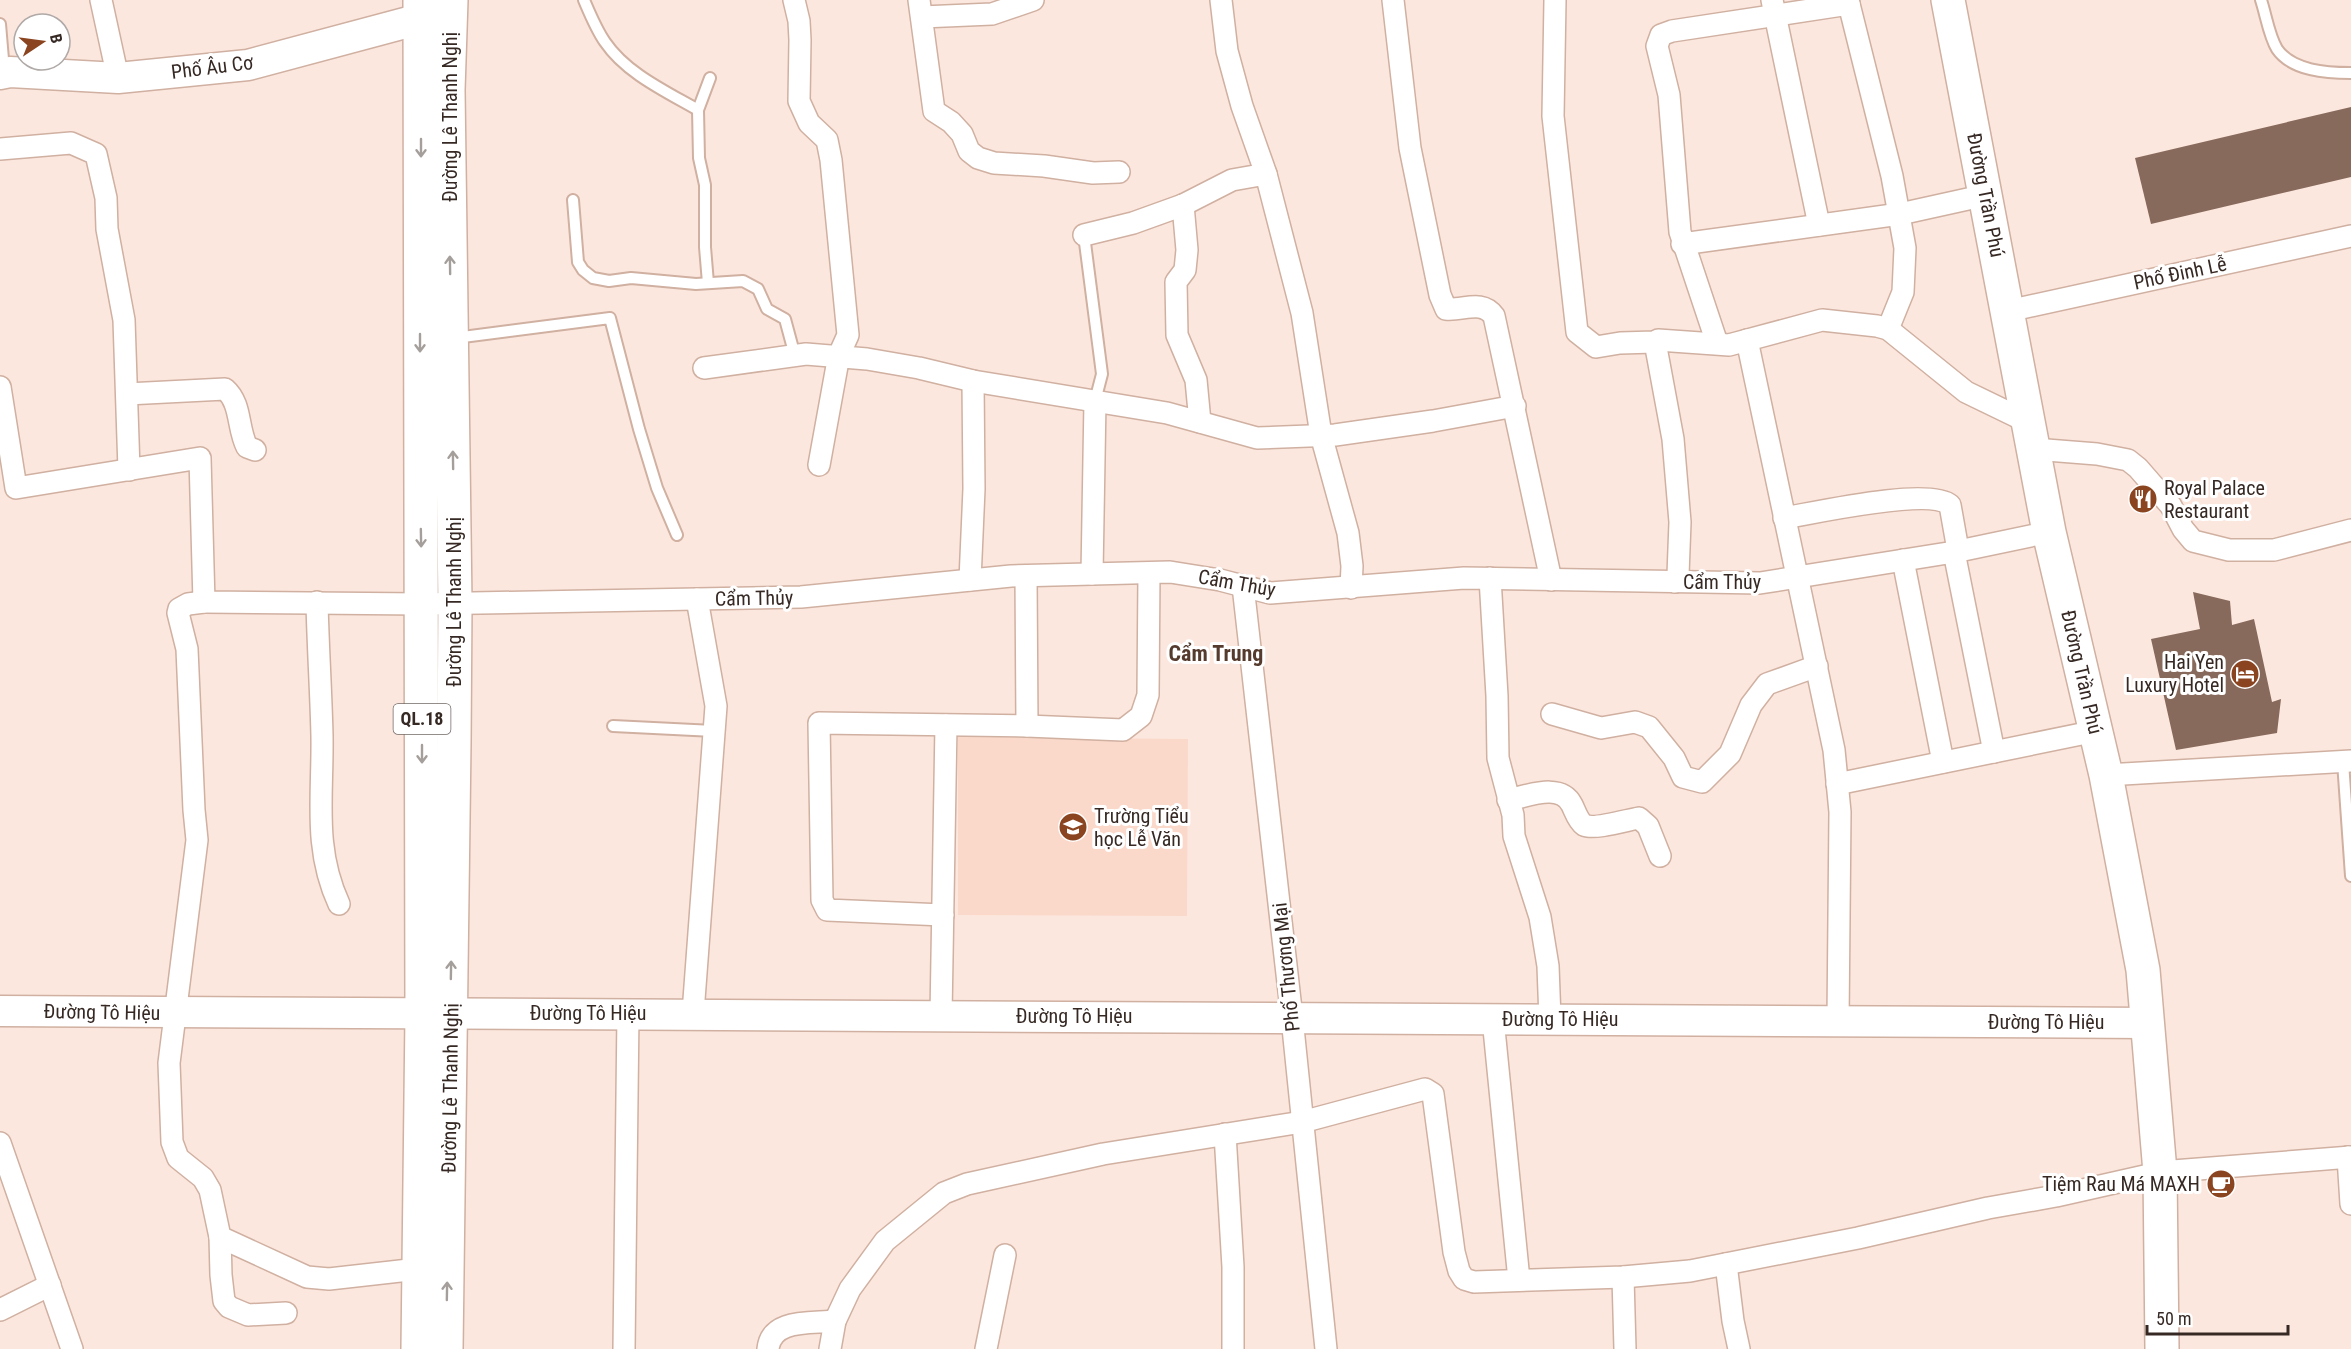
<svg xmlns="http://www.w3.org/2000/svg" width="2351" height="1349" font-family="'Roboto Condensed',sans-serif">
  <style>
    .built { fill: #fad9ca }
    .building { fill: #876a5c }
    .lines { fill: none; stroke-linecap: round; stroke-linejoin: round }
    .lane-casing { stroke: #d0b0a1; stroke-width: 14 }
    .street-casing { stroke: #d0b0a1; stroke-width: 24 }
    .secondary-casing { stroke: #d0b0a1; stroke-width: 33 }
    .primary-casing { stroke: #d0b0a1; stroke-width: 36 }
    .highway-casing { stroke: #d0b0a1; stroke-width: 36 }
    .lane { stroke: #fff; stroke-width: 10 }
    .street { stroke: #fff; stroke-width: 21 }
    .secondary { stroke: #fff; stroke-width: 30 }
    .primary { stroke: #fff; stroke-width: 33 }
    .highway { stroke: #fff; stroke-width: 33 }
    .oneway { stroke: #a59f9c }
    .labels { text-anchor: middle; stroke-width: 6; stroke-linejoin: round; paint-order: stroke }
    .shield { fill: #fff; stroke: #726966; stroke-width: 1.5 }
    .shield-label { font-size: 18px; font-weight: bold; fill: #362924 }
    .street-label { font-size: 20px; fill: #362924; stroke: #fff }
    .poi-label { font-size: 20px; fill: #362924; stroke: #fff; text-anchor: start }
    .quarter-label { font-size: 22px; font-weight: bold; fill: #553b2e; stroke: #fff }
  </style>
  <rect width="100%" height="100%" fill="#fce7de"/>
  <path class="built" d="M958 737 1188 739 1187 916 958 915Z"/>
  <g class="building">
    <path d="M2351 107V177L2151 224 2135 158Z"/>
    <path d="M2193 592 2230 601 2232 625 2254 619 2272 702 2281 699 2277 733 2176 750 2151 639 2200 629Z"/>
  </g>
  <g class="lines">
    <g class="lane-casing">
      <g id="lane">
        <path d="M584 0C590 14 596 29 605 42 626 73 665 91 698 110"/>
        <path d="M2261 0C2266 15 2269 36 2277 49 2292 71 2327 73 2351 73"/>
        <path d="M0 24 4 71"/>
        <path d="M573 200 578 262 583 270 593 278 609 281 631 278 696 284 743 281 758 289 767 309 785 319 795 356"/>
        <path d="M1084 235 1102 374 1095 401"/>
        <path d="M708 283 705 247V185L699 158 698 110 710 78"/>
        <path d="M455 338 610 318 639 429 657 488 677 535"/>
        <path d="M613 726 714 731"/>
        <path d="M2343 762 2351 876"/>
      </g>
    </g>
    <g class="street-casing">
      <g id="street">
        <path d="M101 0 118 78"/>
        <path d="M794 0 799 21 800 40 799 101 809 123 827 140 831 160 848 335 839 355 819 465"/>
        <path d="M919 0 934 111 951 122 962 134 969 151 978 158 994 163 1044 166 1093 173 1119 172"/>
        <path d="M1221 0 1227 51 1242 106 1266 174 1302 313 1321 435 1348 533 1352 566 1351 588"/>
        <path d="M1393 0 1410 148 1440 295 1446 309C1463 311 1482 299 1494 316L1551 580"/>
        <path d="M1555 0 1553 116 1577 332 1596 347 1620 343 1655 342 1658 340 1729 345 1822 320 1877 326 1888 329 1966 392 2030 423"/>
        <path d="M1772 0 1819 225"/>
        <path d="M1848 0 1892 176 1905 248 1903 292 1888 329"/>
        <path d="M922 17 992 14 1033 0"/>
        <path d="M0 149 71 143 96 154 106 198 107 229 124 320 129 470"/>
        <path d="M1183 205 1187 250 1185 270 1176 282 1177 335 1196 380 1200 422"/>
        <path d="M1084 235 1133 223 1183 205 1232 180 1266 174"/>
        <path d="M1682 244 1900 214 1986 195"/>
        <path d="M2008 311 2351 236"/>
        <path d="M1747 340 1834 750 1840 812 1838 1021"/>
        <path d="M1655 342 1673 439 1680 522 1678 575 1675 582"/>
        <path d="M1717 343 1680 232 1669 95 1657 46 1661 35 1672 31 1849 4"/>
        <path d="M704 368 806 354 867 359 919 368 973 381 1167 413 1257 438 1335 435 1433 421 1515 406"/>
        <path d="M0 387 16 488 200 458 204 602 422 604 801 597 1011 576 1170 572 1220 580 1270 593 1464 578 1760 583 1954 552 2049 532"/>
        <path d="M127 394 225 389C242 404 237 428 247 447L255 450"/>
        <path d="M2034 449 2097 454 2128 460 2138 468 2171 506 2183 529 2193 541 2229 550H2274L2351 530"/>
        <path d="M1784 518C1814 513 1929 487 1950 505L1958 550"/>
        <path d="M1954 552 1994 752"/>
        <path d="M1903 560 1943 762"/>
        <path d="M1092 574 1095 401"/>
        <path d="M1026 576 1027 726"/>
        <path d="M1490 578 1497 696 1498 758 1513 815 1514 836 1540 917 1548 966 1550 1019"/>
        <path d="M970 580 974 489 973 381"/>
        <path d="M1243 586 1292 1018 1326 1349"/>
        <path d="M204 602 188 604 179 609 178 613 187 649 194 810 197 840 169 1063 172 1142 178 1158 203 1178 210 1190 220 1237 307 1277 329 1279 418 1269"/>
        <path d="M317 602C318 647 321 692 322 736 323 796 313 848 339 904"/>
        <path d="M1552 714 1601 728 1635 722 1649 727 1674 758 1683 777 1702 782 1730 754 1751 705 1767 684 1817 666"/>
        <path d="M2106 775 2351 761"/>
        <path d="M1837 784 2096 731"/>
        <path d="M1508 800C1528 796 1561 782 1572 805 1575 811 1578 821 1584 825 1594 830 1627 820 1639 818L1648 826 1660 856"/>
        <path d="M943 915 827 910 822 900 819 723 1027 726 1123 730 1141 716 1148 695 1149 573"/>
        <path d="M693 1013 716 706 697 599"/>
        <path d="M941 1015 946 725"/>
        <path d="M1493 1019 1519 1280"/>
        <path d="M1225 1134 1233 1267V1349"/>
        <path d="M0 1143 72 1349"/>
        <path d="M2348 1157 2351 1204"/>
        <path d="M2160 1172 2351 1157"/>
        <path d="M220 1237 221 1275 224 1301 229 1307 248 1315 286 1313"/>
        <path d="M1726 1264 1733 1321 1739 1349"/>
        <path d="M1623 1277 1625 1349"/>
        <path d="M0 1310 50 1285"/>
        <path d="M624 1349 628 1013"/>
        <path d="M768 1349C771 1318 812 1324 835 1321"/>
        <path d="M830 1349 835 1321 850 1289 885 1241 944 1193 967 1184 1103 1154 1302 1122 1425 1089 1433 1094 1454 1252 1459 1271 1464 1279 1474 1282 1623 1277 1690 1271 1858 1238 1988 1208 2056 1196 2158 1173"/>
        <path d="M986 1349 1005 1255"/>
      </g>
    </g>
    <g class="secondary-casing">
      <g id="secondary">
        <path d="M0 74 10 72 118 78 248 65 420 19"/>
        <path d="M0 1011 2148 1023"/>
      </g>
    </g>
    <g class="primary-casing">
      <path id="primary" d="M1948 0 2049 532 2106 775 2143 970 2160 1172 2162 1349"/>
    </g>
    <g class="highway-casing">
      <g id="highway">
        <path d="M418 1349 422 1014 420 0"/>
        <path d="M446 1349 454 743 455 603 448 90 451 0"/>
      </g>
    </g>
    <use href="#lane" class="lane"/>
    <use href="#street" class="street"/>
    <use href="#secondary" class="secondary"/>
    <use href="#primary" class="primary"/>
    <use href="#highway" class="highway"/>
  </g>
  <defs><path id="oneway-shaft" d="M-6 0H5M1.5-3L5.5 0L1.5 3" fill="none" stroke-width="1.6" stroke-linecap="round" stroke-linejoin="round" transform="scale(1.5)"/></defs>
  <g class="oneway">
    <use href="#oneway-shaft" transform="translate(421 148) rotate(90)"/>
    <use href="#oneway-shaft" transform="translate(450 265) rotate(-91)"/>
    <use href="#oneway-shaft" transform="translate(420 343) rotate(90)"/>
    <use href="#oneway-shaft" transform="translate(453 460) rotate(-91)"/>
    <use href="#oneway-shaft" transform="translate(421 538) rotate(89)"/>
    <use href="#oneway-shaft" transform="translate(422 754) rotate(90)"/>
    <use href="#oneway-shaft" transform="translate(451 970) rotate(-89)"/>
    <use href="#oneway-shaft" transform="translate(447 1291) rotate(-89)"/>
  </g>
  <defs>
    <g id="restaurant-disc" transform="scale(1.5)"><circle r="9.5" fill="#8b4420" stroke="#fff"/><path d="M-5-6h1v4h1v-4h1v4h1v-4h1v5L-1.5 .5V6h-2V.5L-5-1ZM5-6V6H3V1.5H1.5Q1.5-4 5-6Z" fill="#fff"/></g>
    <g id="hotel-disc" transform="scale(1.5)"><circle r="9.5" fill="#8b4420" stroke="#fff"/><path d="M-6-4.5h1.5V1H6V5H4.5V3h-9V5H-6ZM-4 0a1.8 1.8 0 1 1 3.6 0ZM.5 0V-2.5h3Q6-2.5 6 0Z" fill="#fff"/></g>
    <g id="school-disc" transform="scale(1.5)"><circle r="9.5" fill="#8b4420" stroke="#fff"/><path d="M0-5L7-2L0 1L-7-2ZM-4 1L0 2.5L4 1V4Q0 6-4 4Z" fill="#fff"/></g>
    <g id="cafe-disc" transform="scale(1.5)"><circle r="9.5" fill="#8b4420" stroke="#fff"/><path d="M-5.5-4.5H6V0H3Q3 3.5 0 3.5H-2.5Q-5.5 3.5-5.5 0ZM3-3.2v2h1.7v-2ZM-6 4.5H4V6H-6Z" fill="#fff"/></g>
  </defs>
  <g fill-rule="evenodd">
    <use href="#restaurant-disc" x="2143" y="499"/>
    <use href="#hotel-disc" x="2245" y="674"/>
    <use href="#school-disc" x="1073" y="827"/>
    <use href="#cafe-disc" x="2221" y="1184"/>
  </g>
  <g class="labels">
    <rect class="shield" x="393.5" y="704" width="57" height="30" rx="4.5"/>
    <g class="shield-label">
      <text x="422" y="725">QL.18</text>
    </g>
    <g class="street-label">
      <text transform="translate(212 67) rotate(-7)" y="7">Phố Âu Cơ</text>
      <text transform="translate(450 117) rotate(-90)" y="7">Đường Lê Thanh Nghị</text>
      <text transform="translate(1986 195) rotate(79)" y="7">Đường Trần Phú</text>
      <text transform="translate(2180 273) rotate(-12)" y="7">Phố Đinh Lễ</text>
      <text x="1722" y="589">Cẩm Thủy</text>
      <text transform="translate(1237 583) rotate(10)" y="7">Cẩm Thủy</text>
      <text transform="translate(754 598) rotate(-1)" y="7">Cẩm Thủy</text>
      <text transform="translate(454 602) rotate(-90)" y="7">Đường Lê Thanh Nghị</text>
      <text transform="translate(2082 672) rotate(77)" y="7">Đường Trần Phú</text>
      <text transform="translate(1286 967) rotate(-96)" y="7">Phố Thương Mại</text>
      <text transform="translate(102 1012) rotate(1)" y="7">Đường Tô Hiệu</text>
      <text x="588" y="1020">Đường Tô Hiệu</text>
      <text x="1074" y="1023">Đường Tô Hiệu</text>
      <text x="1560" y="1026">Đường Tô Hiệu</text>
      <text x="2046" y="1029">Đường Tô Hiệu</text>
      <text transform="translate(450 1088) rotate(-89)" y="7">Đường Lê Thanh Nghị</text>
    </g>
    <g class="poi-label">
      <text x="2164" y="495">Royal Palace<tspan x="2164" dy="23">Restaurant</tspan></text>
      <text x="2224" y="669" text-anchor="end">Hai Yen<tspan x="2224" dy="23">Luxury Hotel</tspan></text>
      <text x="1094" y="823">Trường Tiểu<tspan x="1094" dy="23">học Lễ Văn</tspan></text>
      <text x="2200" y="1191" text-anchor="end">Tiệm Rau Má MAXH</text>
    </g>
    <g class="quarter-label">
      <text x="1216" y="661">Cẩm Trung</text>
    </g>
  </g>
  <g transform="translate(42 42) rotate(77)"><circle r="28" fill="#ffffff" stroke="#afa9a7" stroke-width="1.5"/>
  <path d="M0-4.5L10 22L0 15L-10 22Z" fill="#8b4420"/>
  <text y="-9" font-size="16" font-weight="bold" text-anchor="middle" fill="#362924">B</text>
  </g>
  <path d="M2147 1325v9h141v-9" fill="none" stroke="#362924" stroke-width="3"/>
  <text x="2156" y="1325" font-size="18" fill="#362924" stroke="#ffffff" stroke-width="4.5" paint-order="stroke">50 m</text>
</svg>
